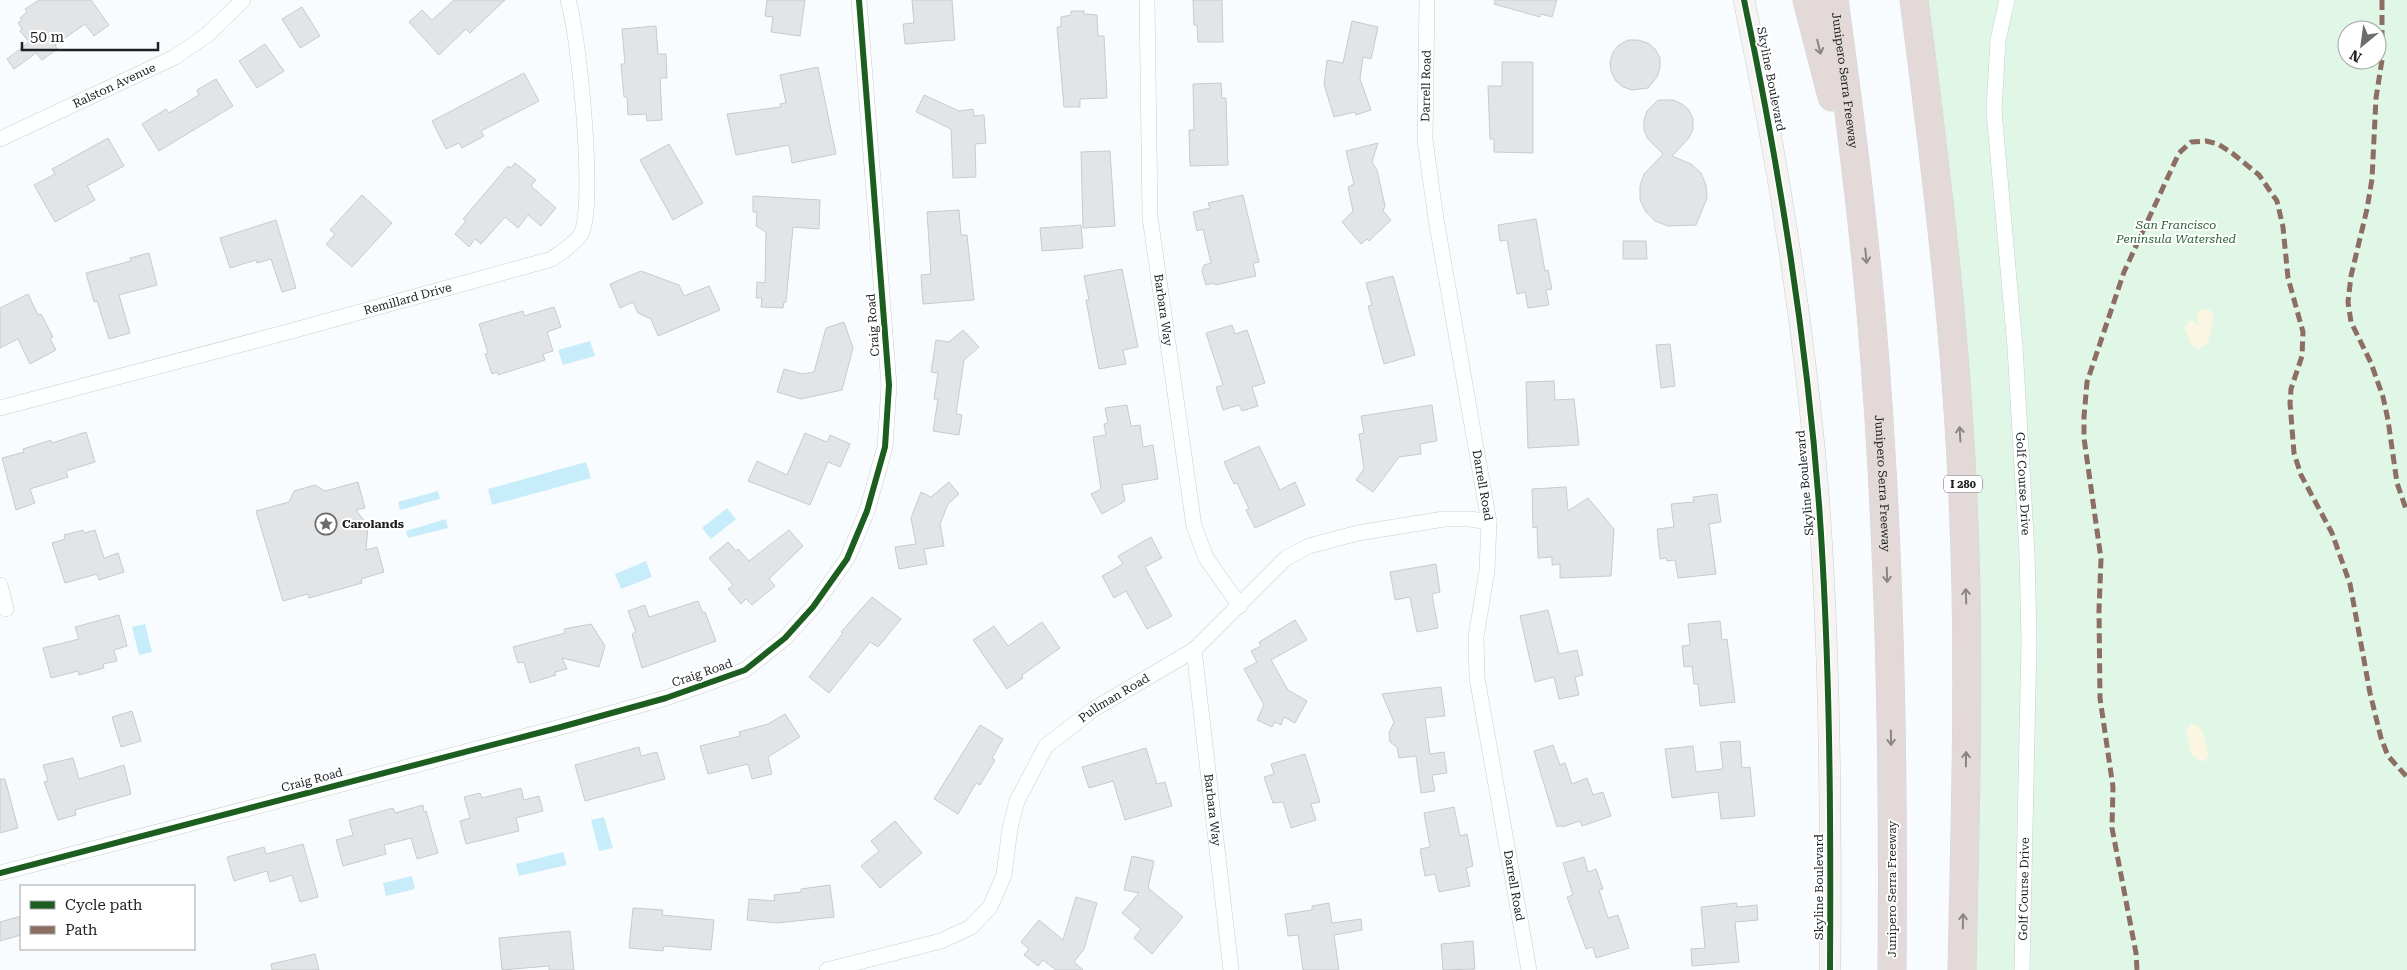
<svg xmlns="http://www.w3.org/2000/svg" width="2407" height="970" font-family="'Roboto Serif',serif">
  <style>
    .green { fill: #e0f6e6; fill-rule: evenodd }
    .sand { fill: #fbf6e2 }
    .water { fill: #c8edfa }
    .building { fill: #e3e4e6; stroke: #c9cacb }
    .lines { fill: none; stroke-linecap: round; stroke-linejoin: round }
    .street-casing { stroke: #cbcdcf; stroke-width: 16 }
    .secondary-casing { stroke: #cbcdcf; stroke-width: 22 }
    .highway-casing { stroke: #d4d6d7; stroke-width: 29 }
    .street { stroke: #feffff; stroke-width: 15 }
    .secondary { stroke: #f6f4f3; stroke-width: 21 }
    .highway { stroke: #e3d9d9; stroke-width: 28 }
    .quiet { stroke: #8d6e63; stroke-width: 5; stroke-dasharray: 10 5; stroke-linecap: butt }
    .cycleway-casing { stroke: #fff; stroke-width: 9 }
    .cycleway { stroke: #1b5e20; stroke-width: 6 }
    .oneway { stroke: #8a8586 }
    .labels { text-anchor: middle; stroke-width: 4; stroke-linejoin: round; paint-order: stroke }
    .shield { fill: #fff; stroke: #616263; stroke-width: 1 }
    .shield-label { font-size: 11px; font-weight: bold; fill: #1d1f20 }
    .street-label { font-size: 12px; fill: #1d1f20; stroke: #fff }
    .park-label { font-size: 12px; font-style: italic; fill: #2c623a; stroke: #fff }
    .poi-label { font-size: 12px; font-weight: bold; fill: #1d1f20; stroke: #fff; text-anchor: start }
  </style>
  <rect width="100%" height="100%" fill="#f9fcfe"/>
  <path class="green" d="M1914 0H2407V970H1962L1967 686ZM2347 30H2377V60H2347Z"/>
  <g class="sand">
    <path d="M2201 309 2210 310 2214 317 2208 344 2198 349 2191 345 2184 327 2190 320 2199 325 2196 317Z"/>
    <path d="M2191 724C2206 724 2204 744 2209 755L2204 762 2192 755 2186 731Z"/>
  </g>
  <g class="water">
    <path d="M590 341 595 356 563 365 558 350Z"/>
    <path d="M586 462 591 478 492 505 488 489Z"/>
    <path d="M438 491 440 499 400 510 398 502Z"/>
    <path d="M727 508 736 519 711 539 702 528Z"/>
    <path d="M446 519 448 528 408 538 406 531Z"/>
    <path d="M646 561 652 577 621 589 615 574Z"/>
    <path d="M145 624 152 652 139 655 132 627Z"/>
    <path d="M604 817 613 848 599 851 591 820Z"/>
    <path d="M563 852 567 865 519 876 516 864Z"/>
    <path d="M412 876 415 889 386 896 383 883Z"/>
  </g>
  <g class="building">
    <path d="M39 0H91L109 25 94 36 85 24 55 45 57 49 42 60 36 53 14 69 7 59 29 42 20 31 22 29 18 23 22 20 20 18 27 12 25 9Z"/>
    <path d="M454 0H505L470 33 466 29 439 55 409 22 422 10 432 20Z"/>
    <path d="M767 0H805L800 36 771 32 773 17 765 16Z"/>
    <path d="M912 0H952L955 40 905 44 903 24 914 23Z"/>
    <path d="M1193 0H1222L1223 42H1198L1197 25H1194Z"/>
    <path d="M1495 0H1557L1552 17 1541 14 1540 17 1494 4Z"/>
    <path d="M302 7 320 36 300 48 282 19Z"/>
    <path d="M1071 11H1084V14L1097 15 1098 36H1104L1107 98 1080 99V107H1064L1057 27H1061V17L1071 15Z"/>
    <path d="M1352 21 1378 27 1371 59 1363 57 1360 79 1371 110 1356 115 1355 112 1334 117 1324 84 1327 60 1343 63Z"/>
    <path d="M656 26 658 54H666L667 78H660L662 120 647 121 646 114 628 115 627 97H624L621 64H625L622 29Z"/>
    <path d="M1628 40H1638L1648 43 1655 49 1660 58V68L1657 77 1648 88 1632 90 1623 87 1615 80 1611 71 1610 62 1613 52 1619 45Z"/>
    <path d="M265 44 284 71 257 88 239 61Z"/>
    <path d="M1502 62H1533V153L1494 152V139H1490L1488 86H1502Z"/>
    <path d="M818 67 836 154 792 163 789 145 736 155 727 114 781 107 780 104 786 103 780 75Z"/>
    <path d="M524 73 539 101 481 131 484 136 462 148 459 143 446 149 432 121Z"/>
    <path d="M216 79 233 106 159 151 142 124 166 109 169 113 199 95 197 90Z"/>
    <path d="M1221 83 1222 98H1226L1228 165 1190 166 1189 130H1194L1193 84Z"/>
    <path d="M924 95 959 111 973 109 974 116 984 115 986 143 975 144 976 177 953 178 951 129 916 112Z"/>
    <path d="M1658 100H1673L1682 104 1689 110 1693 119V129L1689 138 1672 156 1691 164 1701 173 1706 185 1707 198 1696 225 1668 226 1655 221 1646 212 1640 200V186L1644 174 1663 154 1648 139 1644 130V120L1647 111Z"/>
    <path d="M108 138 124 166 87 186 95 200 55 222 34 185 55 174 52 169Z"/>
    <path d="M1378 143 1372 162 1377 170 1385 206 1383 211 1391 220 1369 241 1367 239 1361 244 1342 222 1353 211 1348 187 1354 184 1346 151Z"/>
    <path d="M669 144 703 203 673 220 640 160Z"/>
    <path d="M1110 151 1115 226 1083 228 1081 152Z"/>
    <path d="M515 163 536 180 531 186 556 208 541 226 528 215 518 228 505 217 481 244 475 239 469 247 455 234 466 221 463 219 508 166 511 168Z"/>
    <path d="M362 195 392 223 352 267 326 244 335 234 330 230Z"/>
    <path d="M1243 195 1259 262 1253 263 1256 276 1215 285V283L1206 285 1202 271 1204 265 1211 263 1203 229 1197 231 1193 212 1210 208 1208 203Z"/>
    <path d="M753 196 820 200 819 229 793 227 786 302H784L783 308 761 307 762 298H756L757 282 765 283 766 232 756 226 757 212H753Z"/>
    <path d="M959 210 961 235H967L974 300 923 304 921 275 931 274 927 212Z"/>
    <path d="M1536 219 1545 271 1548 270 1552 289 1546 290 1549 305 1528 308 1525 292 1517 294 1507 240 1500 241 1498 225Z"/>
    <path d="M276 220 296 288 282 292 271 259 257 263 256 260 230 268 220 238Z"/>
    <path d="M1081 225 1083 248 1042 251 1040 228Z"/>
    <path d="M1623 241H1646L1647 259H1623Z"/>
    <path d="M149 253 157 285 119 295 130 333 109 339 97 301 94 302 86 273 131 261 130 258Z"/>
    <path d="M1122 269 1138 347 1123 350 1126 364 1099 369 1086 300H1089L1084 276Z"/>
    <path d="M641 271 679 285 684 296 709 286 720 310 658 336 651 319 638 313 633 302 620 308 610 284Z"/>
    <path d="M1393 276 1415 355 1384 364 1368 306 1372 305 1366 283Z"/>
    <path d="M28 294 38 315 41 314 53 337 50 338 56 350 30 364 18 339 0 348V308Z"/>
    <path d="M554 307 561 327 547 332 553 351 543 354 545 360 498 375 497 372 492 374 485 354 488 353 479 324 523 311 524 316Z"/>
    <path d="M844 322 853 348 842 390 801 399 777 392 784 369 802 374 814 372 826 328Z"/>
    <path d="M1232 325 1235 334 1247 330 1265 383 1252 387 1258 406 1242 411 1239 405 1223 410 1216 387 1223 385 1206 333Z"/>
    <path d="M963 330 979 347 964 360 956 414 962 415 959 435 933 431 938 399H934L938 373 931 372 936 340 949 342Z"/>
    <path d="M1670 344 1675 386 1661 388 1656 345Z"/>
    <path d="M1554 381 1555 400 1574 399 1579 445 1528 448 1526 382Z"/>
    <path d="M1127 405 1131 426 1140 425 1143 447 1153 445 1158 479 1122 485 1125 501 1102 514 1091 494 1101 489 1093 437 1106 435 1104 424 1108 423 1105 408Z"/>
    <path d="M1432 405 1437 441 1420 444 1421 454 1399 457 1373 492 1356 480 1364 469 1359 434 1364 433 1361 416Z"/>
    <path d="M86 432 95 462 66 471 68 477 30 489 35 503 16 510 2 458 24 452 23 449 51 440 52 443Z"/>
    <path d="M805 433 827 442 830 435 850 444 840 467 828 462 810 505 748 481 757 461 787 475Z"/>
    <path d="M1259 446 1280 490 1295 482 1305 505 1255 528 1246 510 1249 509 1237 483 1234 484 1224 462Z"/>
    <path d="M358 482 365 508 356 510 368 526 366 550 377 547 384 572 361 579 362 583 309 598 308 594 283 601 256 511 289 502 294 491 315 485 325 491Z"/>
    <path d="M949 482 959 494 948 504 940 524 944 546 924 549 927 564 899 569 895 547 916 544 911 518 921 492 931 497Z"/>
    <path d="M1566 487 1568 511 1588 498 1614 529 1611 576 1560 578V564L1552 565V557L1538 558 1537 527 1533 528 1532 489Z"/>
    <path d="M1717 494 1721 522 1709 524 1716 574 1678 578 1675 560 1667 561 1666 558 1660 559 1657 529 1674 527 1671 504 1694 502 1693 497Z"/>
    <path d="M83 530 84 533 95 530 104 558 118 553 124 572 99 580 97 574 65 583 52 543 65 539 64 535Z"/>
    <path d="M789 530 803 546 769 579 775 586 752 605 746 599 741 604 728 589 733 585 709 558 728 542 736 551 738 549 749 561Z"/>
    <path d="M1151 537 1162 558 1145 567 1172 616 1147 629 1126 591 1114 598 1102 576 1123 564 1118 556Z"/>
    <path d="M1436 564 1440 592 1432 594 1438 628 1417 632 1410 597 1395 600 1390 572Z"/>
    <path d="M872 597 901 619 878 647 870 642 829 693 809 677 843 633 841 632Z"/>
    <path d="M698 601 703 613 705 612 716 641 642 668 632 634 636 632 628 611 645 605 649 617Z"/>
    <path d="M1548 610 1559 654 1577 650 1583 675 1575 677 1579 695 1559 699 1554 677 1535 682 1520 616Z"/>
    <path d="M119 615 127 646 114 650 117 661 103 664 104 668 79 675 78 671 51 678 43 648 79 639 75 627Z"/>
    <path d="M1295 620 1307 640 1271 660 1288 690 1307 701 1295 723 1284 717 1281 725 1275 722 1272 727 1257 720 1264 705 1244 669 1257 662 1251 651 1261 646 1259 642Z"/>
    <path d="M1720 621 1722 640 1727 639 1735 702 1700 706 1698 684H1694L1692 666 1684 667 1682 646 1690 645 1688 624Z"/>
    <path d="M1042 622 1060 648 1022 675 1023 678 1007 689 973 640 994 626 1008 646Z"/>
    <path d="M591 624 605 646 599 667 562 658 567 669 555 672 556 675 530 683 524 662 518 663 513 647 565 633 564 629Z"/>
    <path d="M1441 687 1445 716 1425 718 1430 754 1444 752 1447 773 1432 775 1435 791 1421 793 1416 756 1399 758 1397 747 1390 742 1389 733 1394 722 1382 694Z"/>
    <path d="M132 711 141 741 121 747 112 717Z"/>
    <path d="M785 714 800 737 768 757 772 774 752 779 748 764 708 774 700 746 740 736 739 732 768 724Z"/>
    <path d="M980 725 1003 739 992 758 995 760 980 785 976 783 958 814 934 799Z"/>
    <path d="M1740 741 1742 768 1750 767 1755 816 1721 819 1718 792 1672 798 1665 749 1693 746 1696 772 1723 769 1720 742Z"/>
    <path d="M1553 745 1560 765 1565 763 1572 784 1587 778 1593 795 1603 792 1611 816 1582 826 1580 821 1562 827 1561 825 1557 827 1534 751Z"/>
    <path d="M639 747 641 756 657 752 665 779 585 801 575 765Z"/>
    <path d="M1146 748 1157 784 1165 782 1172 806 1125 820 1113 781 1089 788 1082 767Z"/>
    <path d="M1305 754 1320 802 1311 804 1316 820 1291 828 1283 802 1273 803 1264 777 1274 774 1271 764Z"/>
    <path d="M73 758 79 779 124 765 131 794 75 810 76 815 58 820 44 782 48 781 43 765Z"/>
    <path d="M0 779H5L18 828 0 833Z"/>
    <path d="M521 788 524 800 539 796 543 811 516 818 519 831 466 844 460 821 470 818 464 797 480 793 482 798Z"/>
    <path d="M423 805 424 812 426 811 438 853 417 859 411 838 384 845 386 854 343 866 336 840 353 835 349 820 393 808 395 813Z"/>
    <path d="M1454 807 1460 836 1467 834 1473 866 1466 868 1470 886 1439 892 1435 874 1425 876 1420 849 1430 847 1424 813Z"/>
    <path d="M895 821 922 853 880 888 861 866 879 851 871 841Z"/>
    <path d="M303 844 318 897 300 902 292 875 270 882 267 871 234 881 227 857 264 847 266 854Z"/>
    <path d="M1132 856 1154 861 1148 888 1183 917 1152 954 1134 938 1141 929 1122 913 1139 893 1124 890Z"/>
    <path d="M1584 857 1588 872 1596 869 1603 889 1599 890 1608 918 1618 915 1629 948 1596 958 1593 947 1586 949 1567 897 1573 895 1563 863Z"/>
    <path d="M830 885 834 917 777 923 747 920 749 899 775 901 774 895 801 892V889Z"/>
    <path d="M1076 897 1097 903 1084 949 1074 962 1083 970H1056L1043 960 1038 966 1024 955 1029 949 1021 942 1039 920 1063 940Z"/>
    <path d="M1329 903 1332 923 1361 919 1362 930 1334 935 1339 970H1303L1298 935 1288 936 1285 914 1312 910V906Z"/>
    <path d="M1737 903V907L1757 905 1758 920 1735 922 1739 962 1692 966 1691 949 1705 948 1701 907Z"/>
    <path d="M633 908 663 910 662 915 714 920 711 950 664 946 663 951 629 948Z"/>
    <path d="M21 916V935L0 941V922Z"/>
    <path d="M570 931 574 970H549V966L502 970 499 938Z"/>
    <path d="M1473 941 1475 969 1443 970 1441 944Z"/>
    <path d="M315 954 319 970H272L271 964Z"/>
  </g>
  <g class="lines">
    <g class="street-casing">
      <g id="street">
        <path id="s1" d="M1147 0 1150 217 1194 526 1206 558 1240 606"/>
        <path id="s2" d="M1427 0 1425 140 1436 219 1489 522 1487 570 1476 637 1477 678 1529 970"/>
        <path id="s3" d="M2007 0 1998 40 1994 111 2015 347 2027 553 2029 641 2022 970"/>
        <path id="s4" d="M0 139 175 57 207 35 243 0"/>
        <path id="s5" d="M0 408 284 333 552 259C561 252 575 244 581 234 596 206 579 34 568 0"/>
        <path d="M0 585 6 609"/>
        <path id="s6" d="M1194 650 1231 970"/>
        <path d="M0 873 561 727 666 698 745 670 785 638 813 607 847 559 867 511 885 447 889 385 859 0"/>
        <path id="s7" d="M827 970 941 941 971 927 990 907 1004 875 1010 828 1017 801 1046 746 1094 709 1194 650 1286 558 1309 546 1358 533 1444 519H1470L1489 522"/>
      </g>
    </g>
    <g class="secondary-casing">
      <path id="secondary" d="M1744 0C1779 166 1806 335 1819 504 1830 659 1831 815 1830 970"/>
    </g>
    <g class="highway-casing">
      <g id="highway">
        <path d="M1807 0 1832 97"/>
        <path id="s8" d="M1834 0C1849 108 1863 216 1872 325 1890 539 1894 755 1892 970"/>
        <path d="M1914 0C1937 175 1958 349 1964 525 1970 673 1965 822 1962 970"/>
      </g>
    </g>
    <use href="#street" class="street"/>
    <use href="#secondary" class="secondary"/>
    <use href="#highway" class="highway"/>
    <g class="quiet">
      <path d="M2382 0V60L2376 98 2372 179 2367 209 2351 276 2348 302 2351 322 2371 363 2383 397 2388 420 2397 483 2407 512"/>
      <path d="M2137 970 2136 953 2112 828 2113 787 2100 698 2099 610 2101 559 2084 438V417L2087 382 2124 272 2179 153 2191 142 2206 141 2218 144 2232 153 2259 175 2277 201 2283 227 2288 278 2303 332 2302 356 2291 389 2290 403 2294 453 2301 475 2332 533 2350 584 2370 693 2381 738 2388 756 2407 777"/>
    </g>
    <g class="cycleway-casing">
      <g id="cycleway">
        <path d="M1744 0C1779 166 1806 335 1819 504 1830 659 1831 815 1830 970"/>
        <path d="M0 873 561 727 666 698 745 670 785 638 813 607 847 559 867 511 885 447 889 385 859 0"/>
      </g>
    </g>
    <use href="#cycleway" class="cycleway"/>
  </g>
  <defs><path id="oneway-shaft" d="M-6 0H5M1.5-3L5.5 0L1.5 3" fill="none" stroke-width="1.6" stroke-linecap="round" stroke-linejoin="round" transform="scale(1.25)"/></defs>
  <g class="oneway">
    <use href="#oneway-shaft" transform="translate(1819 47) rotate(76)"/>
    <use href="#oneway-shaft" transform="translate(1866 256) rotate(84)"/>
    <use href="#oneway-shaft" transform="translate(1960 434) rotate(-93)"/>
    <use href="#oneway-shaft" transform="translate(1887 575) rotate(88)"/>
    <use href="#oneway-shaft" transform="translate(1966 596) rotate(-92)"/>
    <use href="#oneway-shaft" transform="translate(1891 738) rotate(89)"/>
    <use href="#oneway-shaft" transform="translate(1966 759) rotate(-89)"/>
    <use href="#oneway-shaft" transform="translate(1963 921) rotate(-89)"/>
  </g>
  <defs>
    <g id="sight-ring" transform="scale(1.125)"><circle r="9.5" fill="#fff" stroke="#6a6c6e" stroke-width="1.5"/><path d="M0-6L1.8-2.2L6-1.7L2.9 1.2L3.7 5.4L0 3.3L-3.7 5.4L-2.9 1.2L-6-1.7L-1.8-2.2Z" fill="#6a6c6e"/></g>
  </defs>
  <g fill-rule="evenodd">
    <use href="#sight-ring" x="326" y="524"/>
  </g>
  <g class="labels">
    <rect class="shield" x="1944" y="475.5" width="38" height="17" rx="4"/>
    <g class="shield-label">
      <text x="1963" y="488">I 280</text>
    </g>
    <g class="street-label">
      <text transform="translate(1771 79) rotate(79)" y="4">Skyline Boulevard</text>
      <text dy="4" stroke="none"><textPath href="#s8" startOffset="81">Junipero Serra Freeway</textPath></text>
      <text dy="4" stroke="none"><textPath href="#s4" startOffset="126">Ralston Avenue</textPath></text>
      <text transform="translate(1426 86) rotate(-89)" y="4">Darrell Road</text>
      <text dy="4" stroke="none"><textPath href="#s5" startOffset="422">Remillard Drive</textPath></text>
      <text dy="4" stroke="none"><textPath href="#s1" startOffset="311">Barbara Way</textPath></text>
      <text transform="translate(873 325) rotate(-94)" y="4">Craig Road</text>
      <text transform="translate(1805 483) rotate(-95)" y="4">Skyline Boulevard</text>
      <text dy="4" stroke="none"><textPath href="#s8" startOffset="486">Junipero Serra Freeway</textPath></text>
      <text dy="4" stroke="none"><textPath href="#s3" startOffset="486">Golf Course Drive</textPath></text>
      <text dy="4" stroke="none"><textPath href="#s2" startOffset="490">Darrell Road</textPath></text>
      <text transform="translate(702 673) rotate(-19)" y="4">Craig Road</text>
      <text dy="4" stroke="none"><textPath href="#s7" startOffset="434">Pullman Road</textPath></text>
      <text transform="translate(312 780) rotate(-15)" y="4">Craig Road</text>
      <text dy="4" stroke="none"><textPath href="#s6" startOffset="161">Barbara Way</textPath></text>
      <text dy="4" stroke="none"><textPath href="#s2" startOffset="895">Darrell Road</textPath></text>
      <text transform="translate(1819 887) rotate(-90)" y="4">Skyline Boulevard</text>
      <text transform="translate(1892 889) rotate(-90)" y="4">Junipero Serra Freeway</text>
      <text transform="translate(2024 889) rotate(-89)" y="4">Golf Course Drive</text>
    </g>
    <g class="park-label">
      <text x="2176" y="229">San Francisco<tspan x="2176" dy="14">Peninsula Watershed</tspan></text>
    </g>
    <g class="poi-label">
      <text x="342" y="528">Carolands</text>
    </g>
  </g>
  <rect x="20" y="885" width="175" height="65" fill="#ffffff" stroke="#a5a5a6"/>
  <rect x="30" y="901" width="25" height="8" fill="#1b5e20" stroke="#a5a5a6"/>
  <text x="65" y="910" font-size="15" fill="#1d1f20">Cycle path</text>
  <rect x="30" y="926" width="25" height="8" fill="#8d6e63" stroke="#a5a5a6"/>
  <text x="65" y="935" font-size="15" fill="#1d1f20">Path</text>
  <g transform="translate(2362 45) rotate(209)"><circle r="24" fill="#ffffff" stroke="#a5a5a6"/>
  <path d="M0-4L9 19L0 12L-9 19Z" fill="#6a6c6e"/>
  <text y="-8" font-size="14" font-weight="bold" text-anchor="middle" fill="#1d1f20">N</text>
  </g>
  <path d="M22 42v8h136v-8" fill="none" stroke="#1d1f20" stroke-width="2.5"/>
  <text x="30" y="42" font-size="15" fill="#1d1f20" stroke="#ffffff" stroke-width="4" paint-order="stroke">50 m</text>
</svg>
